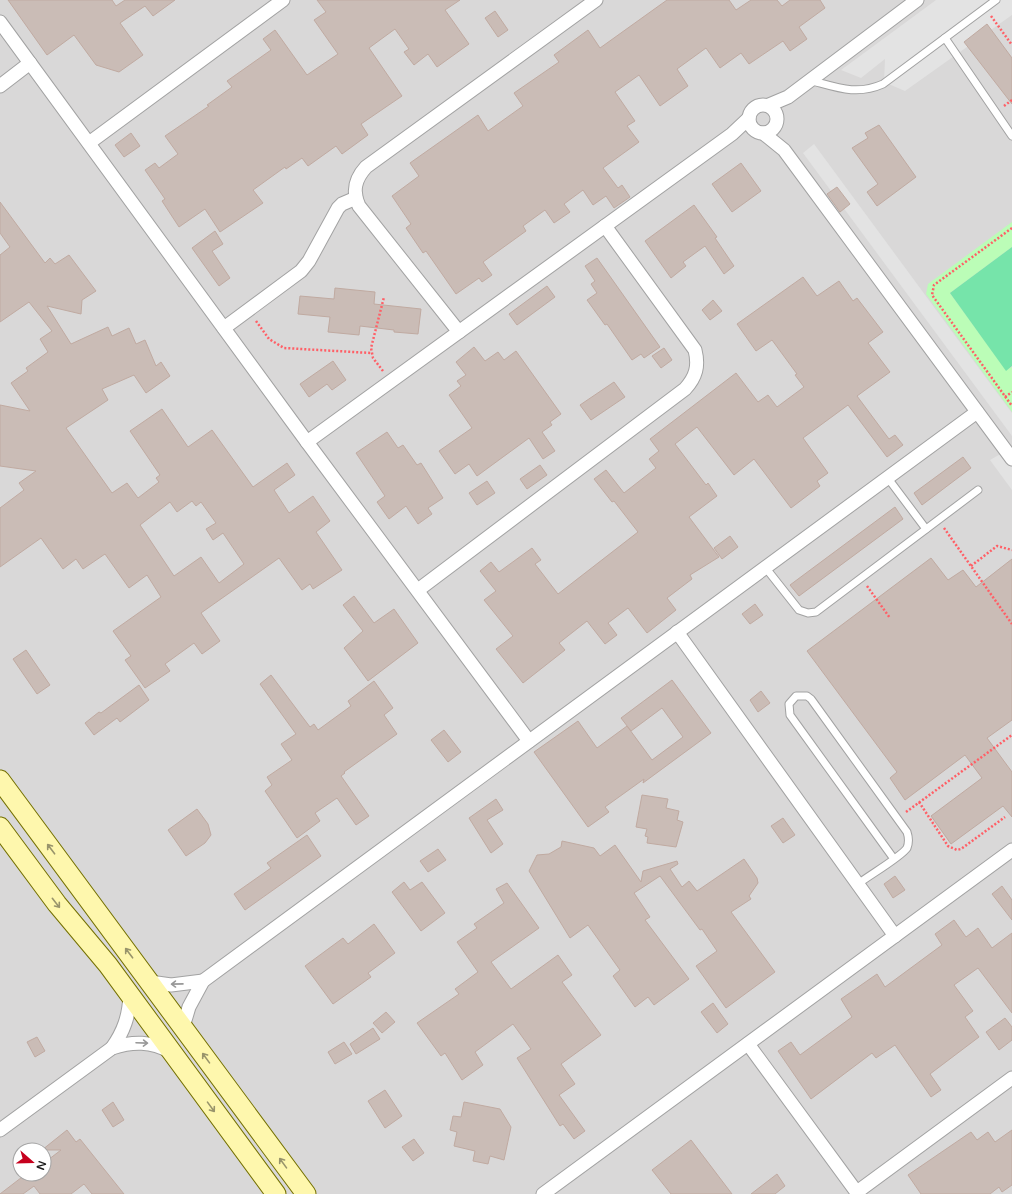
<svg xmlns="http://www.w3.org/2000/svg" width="1012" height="1194" font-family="'Varela Round',sans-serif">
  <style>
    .residential { fill: #d9d8d8; fill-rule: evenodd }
    .park { fill: #bbfdb7 }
    .pitch { fill: #76e4aa }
    .parking { fill: #e3e3e3 }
    .building { fill: #cabcb6; stroke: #c0aaa1; fill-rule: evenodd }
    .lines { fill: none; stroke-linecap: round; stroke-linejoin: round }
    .service-casing { stroke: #a2a2a2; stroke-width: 9 }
    .minor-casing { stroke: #a2a2a2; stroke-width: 15 }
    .secondary-casing { stroke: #747000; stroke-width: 21 }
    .path { stroke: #ff5f66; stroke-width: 2.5; stroke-dasharray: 2 2; stroke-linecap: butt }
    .service { stroke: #fff; stroke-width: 7 }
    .minor { stroke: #fff; stroke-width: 13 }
    .secondary { stroke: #fef7ad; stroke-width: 19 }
    .oneway { stroke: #98946b }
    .oneway2 { stroke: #989898 }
  </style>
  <rect width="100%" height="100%" fill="#eee7df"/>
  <path class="residential" d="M0 0H1012V1194H0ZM20 1150H44V1174H20Z"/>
  <path class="park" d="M1012 222V247L950 293 1006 370 1012 367V412L926 294 928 284Z"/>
  <path class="pitch" d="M1012 247V366L1006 371 950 293Z"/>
  <g class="parking">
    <path d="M936 0H1012V15L905 91 884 82 885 59 861 78 841 70Z"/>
    <path d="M814 144 1012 413V436L803 153Z"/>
    <path d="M1004 452 1012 462V490L990 460Z"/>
  </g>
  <g class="building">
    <path d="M8 0H112L116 6 125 0H175L153 16 145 6 120 23 143 55 119 72 96 65 74 35 47 55Z"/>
    <path d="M317 0H460L445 10 469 44 437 67 428 54 414 65 404 52 409 49 395 29 369 48 402 96 361 124 368 135 342 154 336 146 308 166 302 158 286 169 285 167 253 190 263 203 220 232 205 209 179 227 162 201 165 199 145 170 155 163 159 168 178 154 165 136 209 106 207 105 232 87 227 81 271 50 263 39 275 30 307 75 338 54 314 20 326 12Z"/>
    <path d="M667 0H729L736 10 751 0H777L782 6 790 0H820L825 8 799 27 807 39 790 51 783 41 749 64 741 53 720 68 706 48 677 69 688 86 660 106 639 75 615 92 635 121 627 126 639 142 603 168 618 188 622 185 630 197 614 208 606 196 593 205 583 190 564 204 570 212 554 223 545 210 523 226 526 231 483 262 492 275 482 282 479 278 456 294 426 251 423 253 406 228 411 224 392 196 419 176 410 163 478 115 488 131 523 106 514 93 559 62 554 55 588 30 600 48Z"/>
    <path d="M495 11 508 30 498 37 485 18Z"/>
    <path d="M987 24 1012 58V104L964 42Z"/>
    <path d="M879 125 916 177 877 206 867 192 878 184 852 148 868 138 865 133Z"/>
    <path d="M131 133 140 146 124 157 115 145Z"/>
    <path d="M741 163 761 191 732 212 712 184Z"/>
    <path d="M837 187 850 204 840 212 827 194Z"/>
    <path d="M0 202 45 263 50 258 55 264 69 255 96 291 82 300 81 314 47 306 71 344 108 327 112 336 129 328 136 344 145 340 156 366 161 362 170 376 146 393 134 375 102 389 108 400 66 428 112 493 127 483 138 498 159 482 156 478 160 475 130 431 162 409 188 447 212 430 253 487 287 463 295 475 274 490 289 513 313 496 330 521 316 532 342 570 313 589 310 584 302 590 279 558 201 613 220 641 202 654 194 643 165 664 170 671 145 688 125 660 131 656 113 631 161 597 147 575 129 588 105 554 83 569 76 559 63 569 41 538 0 567V508L24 490 19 483 36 471 0 466V405L30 411 11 383 28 371 26 368 48 352 40 339 52 331 29 302 0 322V255L10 247 0 233ZM192 501 196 506 201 502 216 523 206 529 213 540 223 533 244 564 219 583 201 557 174 576 140 525 170 502 177 512Z"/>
    <path d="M694 205 717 237 715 238 734 266 724 274 705 246 683 262 686 266 671 278 645 241Z"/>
    <path d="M215 231 223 244 212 251 230 278 219 286 192 248Z"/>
    <path d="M597 258 660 347 644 358 641 354 632 360 607 324 605 325 587 300 597 293 591 284 595 281 585 266Z"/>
    <path d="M803 277 817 296 839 281 853 301 857 298 883 332 868 343 890 372 857 396 889 439 895 435 903 445 887 457 848 405 803 438 828 473 817 481 820 486 791 508 754 459 734 475 697 427 675 444 706 485 708 483 717 496 689 517 719 557 690 575 692 579 667 598 676 610 647 633 628 608 608 623 617 635 605 644 587 621 559 643 565 650 523 683 496 649 513 636 484 600 496 591 480 571 491 562 499 572 532 548 541 560 535 564 558 594 638 532 614 501 612 502 594 479 606 470 624 493 656 468 649 459 659 451 650 439 736 373 758 402 768 395 777 407 804 387 795 375 797 374 772 340 756 351 737 324Z"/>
    <path d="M547 286 555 297 517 325 509 314Z"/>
    <path d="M335 288 375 292 374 304 421 309 418 334 394 332V330L360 326 359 335 328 332 330 317 298 314 300 296 334 299Z"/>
    <path d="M713 300 722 311 710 320 702 310Z"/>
    <path d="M474 347 485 361 498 352 504 360 516 351 561 414 550 422 552 425 542 432 555 451 543 459 529 438 477 476 469 464 455 474 439 451 472 428 449 395 461 386 457 381 466 375 456 362Z"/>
    <path d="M664 348 672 360 661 368 652 356Z"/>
    <path d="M333 361 346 380 332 390 327 384 309 397 300 384Z"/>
    <path d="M614 382 625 397 591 420 580 405Z"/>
    <path d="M387 432 398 448 403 445 417 465 421 463 443 498 428 508 432 514 418 524 406 506 389 519 377 502 385 496 356 453Z"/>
    <path d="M963 457 971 468 922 505 914 493Z"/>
    <path d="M540 465 547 475 527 489 520 479Z"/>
    <path d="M487 481 495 493 477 505 469 493Z"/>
    <path d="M895 507 903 519 799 596 790 585Z"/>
    <path d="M730 536 738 547 722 559 714 548Z"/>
    <path d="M931 558 948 580 963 570 976 587 1012 559V720L987 738 1012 772V817L1003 806 951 844 931 816 982 778 965 755 905 800 890 778 897 772 807 651Z"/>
    <path d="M354 596 374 623 394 609 418 643 368 681 344 648 363 631 343 605Z"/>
    <path d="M755 604 763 615 750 624 742 614Z"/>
    <path d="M26 650 50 685 37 694 13 659Z"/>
    <path d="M271 675 310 727 314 724 318 730 351 706 348 701 374 681 393 708 384 715 397 734 344 772 345 773 341 776 369 816 356 825 337 798 315 813 320 821 297 838 265 791 272 785 267 777 292 760 281 744 296 734 260 684Z"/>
    <path d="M672 680 711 733 643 783 644 779 605 807 609 812 588 827 534 752 578 721 597 748 627 726 652 760 683 737 662 708 631 731 621 718Z"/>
    <path d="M139 685 149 700 120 722 117 718 94 735 85 723 99 712 101 713Z"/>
    <path d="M761 691 770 703 758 712 750 700Z"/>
    <path d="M444 730 461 752 448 762 431 740Z"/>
    <path d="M642 795 668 799 666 808 679 811 677 820 683 822 676 847 647 843 648 837 645 836 647 829 636 827Z"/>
    <path d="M496 799 503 810 487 820 503 844 491 853 469 818Z"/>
    <path d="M197 809 208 824 211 835 205 843 186 856 168 830Z"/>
    <path d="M783 818 795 835 783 843 771 826Z"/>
    <path d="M307 835 321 856 245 910 234 894 271 868 267 863Z"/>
    <path d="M562 841 594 848 600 856 615 845 641 882 643 871 677 861 678 864 670 869 682 887 689 881 697 891 744 859 757 878 758 883 749 896 751 899 731 912 775 972 726 1008 696 966 717 951 702 929 700 930 660 876 634 893 650 917 645 920 689 979 654 1005 648 997 635 1007 613 976 620 970 588 925 570 938 529 871 537 855 549 854 561 847Z"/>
    <path d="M438 849 446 860 428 872 420 861Z"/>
    <path d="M895 876 905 890 893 898 884 884Z"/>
    <path d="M404 882 410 890 422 882 445 913 421 931 392 892Z"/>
    <path d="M507 883 539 928 491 962 511 989 558 955 572 975 562 982 601 1035 561 1064 575 1084 559 1095 585 1131 574 1139 563 1124 560 1126 517 1058 531 1049 513 1024 475 1052 483 1065 462 1080 445 1053 441 1056 417 1023 459 994 455 989 478 972 457 942 477 928 474 924 504 903 496 889Z"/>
    <path d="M1002 886 1012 900V920L992 894Z"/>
    <path d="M954 920 966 937 978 928 992 948 1012 933V1013L978 968 954 985 973 1011 965 1017 979 1037 930 1074 941 1090 931 1097 895 1045 876 1058 872 1053 811 1099 778 1051 791 1042 800 1055 852 1017 841 999 877 974 885 987 942 945 935 934Z"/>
    <path d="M374 924 395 953 368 973 371 977 333 1004 305 966 343 938 348 944Z"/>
    <path d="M713 1003 728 1024 717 1033 701 1012Z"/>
    <path d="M386 1012 395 1022 382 1033 373 1023Z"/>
    <path d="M1005 1018 1012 1027V1040L999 1050 986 1032Z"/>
    <path d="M373 1028 380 1039 356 1054 350 1044Z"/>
    <path d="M37 1037 45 1051 35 1057 27 1042Z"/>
    <path d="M344 1042 352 1054 335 1064 328 1052Z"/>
    <path d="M385 1090 402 1116 385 1128 368 1101Z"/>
    <path d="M113 1102 124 1120 113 1127 102 1110Z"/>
    <path d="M464 1102 500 1109 511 1127 504 1160 490 1156 488 1164 473 1161 475 1151 454 1146 457 1132 450 1130 453 1116 461 1117Z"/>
    <path d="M67 1130 76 1142 80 1139 124 1194H92L84 1184 71 1194H40L34 1186 23 1194H0L26 1174H44V1163L61 1150H42Z"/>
    <path d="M1012 1130V1185L1002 1192 999 1187 990 1194H921L908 1175 971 1132 977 1140 988 1132 995 1142Z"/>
    <path d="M414 1139 424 1153 413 1161 402 1147Z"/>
    <path d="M691 1140 732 1194H671L652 1170Z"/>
    <path d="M777 1174 785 1186 775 1194H751Z"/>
  </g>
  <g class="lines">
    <g class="service-casing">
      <g id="service">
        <path d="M945 38 1012 136"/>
        <path d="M809 80C836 87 856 96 883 84L996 0"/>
        <path d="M887 477 926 529"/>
        <path d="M765 567 799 610 808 613 816 612 978 490"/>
        <path d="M858 884C868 876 901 857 907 848 909 843 909 838 907 832L811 699 807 696H796L789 704 790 715 894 859"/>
      </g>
    </g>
    <g class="minor-casing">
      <g id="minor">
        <path d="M0 22 307 442 529 741"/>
        <path d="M0 86 30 63"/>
        <circle cx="763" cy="119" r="14"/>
        <path d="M769 105 788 97 917 0"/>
        <path d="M763 133 784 150 1012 459"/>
        <path d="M89 143 283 0"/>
        <path d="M224 328 301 271 309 261 338 208 342 204 356 198"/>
        <path d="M459 332 359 206C352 191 355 179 366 167L596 0"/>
        <path d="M307 442 732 134 749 118"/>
        <path d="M418 590 685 389C696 377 699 366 695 350L605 226"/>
        <path d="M677 632 895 936"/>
        <path d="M150 982 171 985 203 981"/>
        <path d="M183 1027 189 1007 203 981 977 412"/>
        <path d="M748 1044 858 1194"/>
        <path d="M112 1048C124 1031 129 1016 130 995"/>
        <path d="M0 1130 112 1048C133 1041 151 1041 171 1052"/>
        <path d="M857 1192 1012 1078"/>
        <path d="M543 1194 1012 850"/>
      </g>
    </g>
    <g class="secondary-casing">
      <g id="secondary">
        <path d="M0 780 306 1194"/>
        <path d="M0 827 57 904 108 965 276 1194"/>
      </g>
    </g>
    <g class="path">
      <path d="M991 16 1012 45"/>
      <path d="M1004 106 1012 100"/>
      <path d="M1012 228 934 285 932 295 1012 406"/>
      <path d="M256 321 269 339 284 348 371 353"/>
      <path d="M383 371 373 358 371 348 384 297"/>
      <path d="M1005 397 1012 392"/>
      <path d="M944 528 1012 624"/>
      <path d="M971 566 997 546 1012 550"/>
      <path d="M867 586 890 618"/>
      <path d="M919 802 948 846 957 850 961 849 1005 817"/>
      <path d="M906 812 1012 735"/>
    </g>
    <use href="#service" class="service"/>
    <use href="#minor" class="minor"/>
    <use href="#secondary" class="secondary"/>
  </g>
  <defs><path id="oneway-shaft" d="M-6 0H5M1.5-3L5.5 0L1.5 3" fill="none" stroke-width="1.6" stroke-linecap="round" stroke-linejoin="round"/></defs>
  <g class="oneway">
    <use href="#oneway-shaft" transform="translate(51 849) rotate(-127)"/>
    <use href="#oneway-shaft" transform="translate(56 903) rotate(52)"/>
    <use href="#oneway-shaft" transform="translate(129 953) rotate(-127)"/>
    <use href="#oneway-shaft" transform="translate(206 1058) rotate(-126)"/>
    <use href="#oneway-shaft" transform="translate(211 1107) rotate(54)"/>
    <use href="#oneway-shaft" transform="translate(283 1163) rotate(-126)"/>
  </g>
  <g class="oneway2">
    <use href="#oneway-shaft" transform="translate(177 984) rotate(179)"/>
    <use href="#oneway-shaft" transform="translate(142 1043) rotate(2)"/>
  </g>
  <g transform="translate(32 1162) rotate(110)"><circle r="19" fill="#ffffff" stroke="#a4a4a4"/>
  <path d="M0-3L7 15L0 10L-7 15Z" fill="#c6001d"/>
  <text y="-6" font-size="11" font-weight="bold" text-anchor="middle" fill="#1b1b1b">N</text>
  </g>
</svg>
